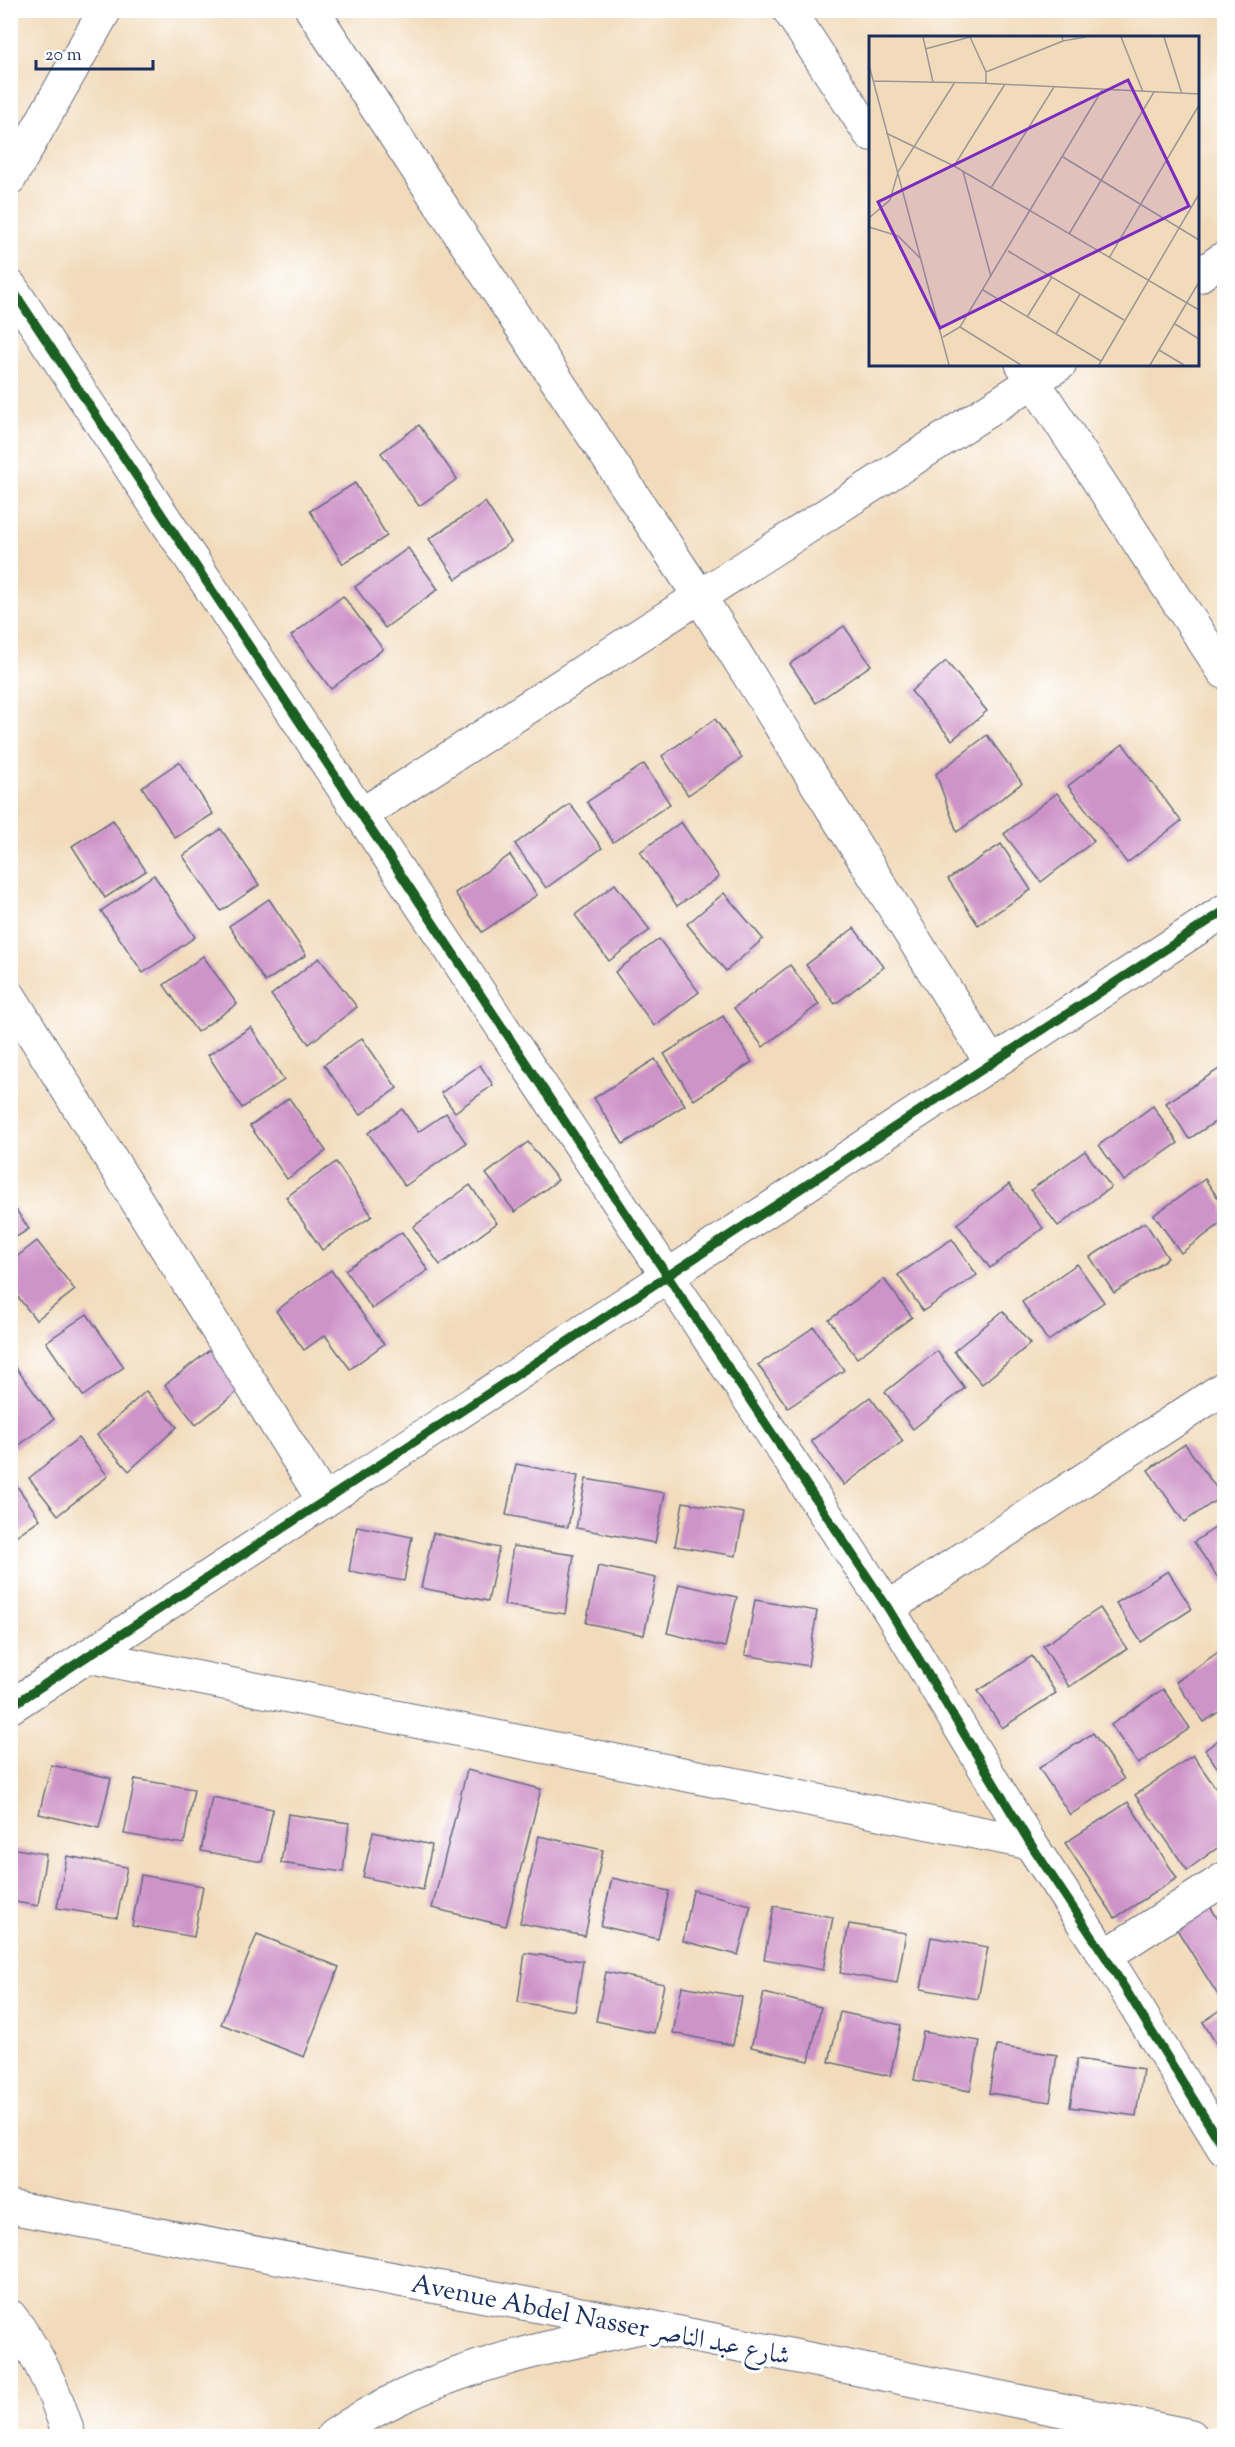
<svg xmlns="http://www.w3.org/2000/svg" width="1235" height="2447" font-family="'Sorts Mill Goudy',Amiri,serif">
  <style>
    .building { fill: #ce93c8 }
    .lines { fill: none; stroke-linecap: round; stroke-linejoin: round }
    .street-casing { stroke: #666b7f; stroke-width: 35 }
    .primary-casing { stroke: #666b7f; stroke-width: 35 }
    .street { stroke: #fff; stroke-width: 33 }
    .primary { stroke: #fff; stroke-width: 33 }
    .cycleway-casing { stroke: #fff; stroke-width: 13 }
    .cycleway { stroke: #1b5e20; stroke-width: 9 }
    .labels { text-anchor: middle; stroke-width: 6; stroke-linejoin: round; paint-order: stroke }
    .street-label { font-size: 26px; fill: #1b2f5e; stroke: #fff }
    .inset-road { fill: none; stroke: #9c9696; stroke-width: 1.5 }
    .view { fill: #7b2cbf; fill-opacity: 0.15; stroke: #7b2cbf; stroke-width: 3 }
    .inset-edge { fill: none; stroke: #1b2f5e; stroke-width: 3 }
  </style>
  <rect width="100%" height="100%" fill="#fff"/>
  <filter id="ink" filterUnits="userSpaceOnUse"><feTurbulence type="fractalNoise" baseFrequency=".0167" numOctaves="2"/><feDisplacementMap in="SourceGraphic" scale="12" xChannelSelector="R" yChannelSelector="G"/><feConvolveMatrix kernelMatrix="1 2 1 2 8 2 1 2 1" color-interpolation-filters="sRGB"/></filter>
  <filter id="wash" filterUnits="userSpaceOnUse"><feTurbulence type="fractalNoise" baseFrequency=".008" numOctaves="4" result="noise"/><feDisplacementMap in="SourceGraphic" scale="24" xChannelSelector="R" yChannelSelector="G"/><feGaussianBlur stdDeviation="1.35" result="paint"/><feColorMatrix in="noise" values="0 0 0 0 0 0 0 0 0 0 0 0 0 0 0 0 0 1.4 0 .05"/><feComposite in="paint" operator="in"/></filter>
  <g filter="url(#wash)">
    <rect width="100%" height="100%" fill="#f2dbbb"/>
    <g id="blocks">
      <g class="building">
        <path d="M419 425 457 479 419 506 381 453Z"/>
        <path d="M355 483 387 536 343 564 310 511Z"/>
        <path d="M485 502 511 542 456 579 429 539Z"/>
        <path d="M408 548 438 589 385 628 355 587Z"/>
        <path d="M343 596 383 649 331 689 291 636Z"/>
        <path d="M844 626 871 665 816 703 790 664Z"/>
        <path d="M946 661 987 711 952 740 911 691Z"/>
        <path d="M715 719 742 758 688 795 662 756Z"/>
        <path d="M987 735 1022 783 957 832 936 774Z"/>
        <path d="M1123 744 1181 821 1127 863 1068 786Z"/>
        <path d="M179 762 213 814 175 838 142 787Z"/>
        <path d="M644 764 670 804 613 842 587 802Z"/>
        <path d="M1057 793 1094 841 1041 882 1004 834Z"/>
        <path d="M570 804 602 848 546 888 515 844Z"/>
        <path d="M113 820 146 871 105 898 72 846Z"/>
        <path d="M681 822 719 877 677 906 640 852Z"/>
        <path d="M221 829 259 885 221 911 183 856Z"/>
        <path d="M1001 844 1031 890 978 925 948 879Z"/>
        <path d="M510 855 537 895 482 932 455 893Z"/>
        <path d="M154 875 195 937 143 973 101 911Z"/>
        <path d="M615 884 650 930 609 961 575 915Z"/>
        <path d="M724 893 763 939 726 971 687 924Z"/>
        <path d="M269 899 306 955 265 982 229 926Z"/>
        <path d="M854 928 884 967 835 1004 806 965Z"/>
        <path d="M659 939 699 992 654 1026 615 972Z"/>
        <path d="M203 956 237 1004 197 1032 164 985Z"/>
        <path d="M319 958 357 1007 309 1044 271 995Z"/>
        <path d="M790 965 819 1004 763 1047 734 1008Z"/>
        <path d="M723 1016 752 1062 694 1100 664 1054Z"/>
        <path d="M251 1027 284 1080 242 1108 208 1055Z"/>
        <path d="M362 1038 397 1088 360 1115 324 1065Z"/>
        <path d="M655 1059 685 1105 623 1144 594 1098Z"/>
        <path d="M480 1065 493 1085 455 1112 441 1093Z"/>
        <path d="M1219 1069 1224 1078V1116L1189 1139 1166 1103Z"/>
        <path d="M289 1098 326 1151 287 1179 250 1126Z"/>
        <path d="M1153 1106 1178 1143 1124 1181 1099 1145Z"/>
        <path d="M402 1109 418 1132 446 1113 466 1143 405 1186 368 1133Z"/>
        <path d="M528 1142 558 1180 515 1212 486 1174Z"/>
        <path d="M1085 1151 1111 1187 1058 1226 1031 1190Z"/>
        <path d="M336 1162 372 1216 322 1250 286 1197Z"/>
        <path d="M1205 1179 1224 1207V1221L1181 1253 1154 1215Z"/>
        <path d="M1009 1184 1043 1228 990 1268 957 1224Z"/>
        <path d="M470 1185 497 1223 440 1265 413 1227Z"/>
        <path d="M10 1201 29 1229 10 1241Z"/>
        <path d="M1145 1222 1168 1258 1114 1293 1090 1257Z"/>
        <path d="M402 1232 428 1270 372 1309 345 1270Z"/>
        <path d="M952 1239 977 1275 923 1311 898 1275Z"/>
        <path d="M37 1241 75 1290 36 1320 10 1287V1262Z"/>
        <path d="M1077 1264 1104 1302 1048 1341 1022 1302Z"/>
        <path d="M331 1270 384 1344 350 1369 325 1335 304 1350 276 1311Z"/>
        <path d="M884 1279 912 1317 857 1358 829 1320Z"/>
        <path d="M1003 1311 1030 1344 982 1384 954 1351Z"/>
        <path d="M87 1314 124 1367 83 1396 46 1342Z"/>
        <path d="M814 1327 844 1370 788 1408 758 1365Z"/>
        <path d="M211 1349 242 1388 196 1425 165 1385Z"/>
        <path d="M937 1351 965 1388 913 1429 885 1392Z"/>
        <path d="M14 1365 54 1419 14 1449 10 1445V1367Z"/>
        <path d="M146 1391 177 1427 129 1471 97 1435Z"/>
        <path d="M870 1397 903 1441 844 1485 811 1441Z"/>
        <path d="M78 1438 108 1476 58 1515 29 1478Z"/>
        <path d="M1185 1444 1222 1496 1184 1522 1148 1470Z"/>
        <path d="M516 1464 578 1476 568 1527 506 1515Z"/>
        <path d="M10 1476 40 1519 10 1540Z"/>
        <path d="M586 1479 665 1493 655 1543 576 1528Z"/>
        <path d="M683 1502 744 1513 736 1556 675 1546Z"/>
        <path d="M1224 1522V1587L1194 1542Z"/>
        <path d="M357 1526 412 1537 404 1581 349 1571Z"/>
        <path d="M433 1533 499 1548 488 1601 421 1588Z"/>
        <path d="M513 1546 574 1555 565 1614 504 1605Z"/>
        <path d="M598 1566 656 1578 644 1635 586 1623Z"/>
        <path d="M1168 1571 1192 1609 1141 1642 1116 1603Z"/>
        <path d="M679 1584 737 1597 725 1647 667 1633Z"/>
        <path d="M755 1600 817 1611 808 1666 745 1655Z"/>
        <path d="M1100 1608 1127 1649 1069 1687 1043 1646Z"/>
        <path d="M1224 1648V1708L1204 1722 1176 1682Z"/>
        <path d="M1032 1656 1056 1693 1002 1728 978 1691Z"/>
        <path d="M1163 1689 1190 1728 1138 1764 1111 1725Z"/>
        <path d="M1093 1733 1124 1779 1070 1815 1039 1768Z"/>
        <path d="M1224 1736V1777L1205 1750Z"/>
        <path d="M1193 1755 1224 1800V1843L1187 1870 1135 1795Z"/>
        <path d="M51 1765 111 1778 99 1828 39 1814Z"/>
        <path d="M467 1770 541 1789 506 1926 432 1908Z"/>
        <path d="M135 1779 194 1789 184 1844 124 1834Z"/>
        <path d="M212 1797 273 1809 262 1862 201 1851Z"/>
        <path d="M1128 1802 1177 1878 1115 1918 1065 1843Z"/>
        <path d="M288 1814 349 1823 343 1872 281 1863Z"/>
        <path d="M373 1832 432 1845 423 1890 363 1877Z"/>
        <path d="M539 1836 603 1850 585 1936 520 1923Z"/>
        <path d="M10 1848 46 1854 38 1906 10 1901Z"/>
        <path d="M67 1856 127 1867 117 1918 57 1908Z"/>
        <path d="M141 1875 203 1886 194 1937 132 1926Z"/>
        <path d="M612 1878 669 1891 658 1939 601 1926Z"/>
        <path d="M693 1890 751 1905 738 1955 683 1941Z"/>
        <path d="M774 1906 833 1917 823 1970 764 1959Z"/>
        <path d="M1210 1906 1224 1929V2005L1176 1928Z"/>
        <path d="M849 1924 906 1933 897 1983 840 1973Z"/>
        <path d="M257 1934 339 1967 304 2057 221 2024Z"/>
        <path d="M931 1937 988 1947 978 1999 921 1989Z"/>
        <path d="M525 1953 583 1961 575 2011 518 2002Z"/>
        <path d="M606 1972 664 1984 654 2033 596 2021Z"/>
        <path d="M682 1986 742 1997 733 2045 673 2033Z"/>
        <path d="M764 1993 821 2007 809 2061 751 2047Z"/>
        <path d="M1224 2008V2057L1203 2022Z"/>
        <path d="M840 2012 901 2025 890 2076 829 2062Z"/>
        <path d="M923 2032 980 2041 970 2091 914 2080Z"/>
        <path d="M997 2046 1057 2055 1050 2102 989 2093Z"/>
        <path d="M1077 2059 1143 2069 1136 2116 1070 2107Z"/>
      </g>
    </g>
  </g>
  <g filter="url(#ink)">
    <use href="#blocks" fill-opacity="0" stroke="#666b7f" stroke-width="1.5"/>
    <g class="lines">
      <g class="street-casing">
        <g id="street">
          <path d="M312 10 700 597 992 1064"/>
          <path d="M789 10 870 134"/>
          <path d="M10 178 105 10"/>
          <path d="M1198 276 1224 258"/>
          <path d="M10 286 888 1608 1030 1843 1105 1956 1224 2149"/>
          <path d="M1022 364 1224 672"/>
          <path d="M361 815 1060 364"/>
          <path d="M10 997 324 1501"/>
          <path d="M888 1608 1224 1388"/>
          <path d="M88 1656 1030 1843"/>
          <path d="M10 1707 1224 911"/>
          <path d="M1105 1956 1224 1879"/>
          <path d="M10 2316C38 2352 56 2393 69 2436"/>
          <path d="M333 2436C425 2372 537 2349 645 2326"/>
        </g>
      </g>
      <g class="primary-casing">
        <path id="primary" d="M10 2207 645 2326 1191 2436"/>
      </g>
      <use href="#street" class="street"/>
      <use href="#primary" class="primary"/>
      <g class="cycleway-casing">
        <g id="cycleway">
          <path d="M10 286 888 1608 1030 1843 1105 1956 1224 2149"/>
          <path d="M10 1707 1224 911"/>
        </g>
      </g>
      <use href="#cycleway" class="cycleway"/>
    </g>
  </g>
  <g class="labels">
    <g class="street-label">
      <text transform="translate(601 2319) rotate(11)" y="9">Avenue Abdel Nasser شارع عبد الناصر</text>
    </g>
  </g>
  <g transform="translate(869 36)">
    <rect width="330" height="330" fill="#f2dbbb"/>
    <path class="inset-road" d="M54 1 64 46M101 1 117 36M193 1 194 5 217 1M252 1 274 56M295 1 313 58M56 13 101 1M0 29 80 329M4 45 110 47 330 58M117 47V36L194 5M17 97 85 130 330 274M194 121 330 204M85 130 136 48M94 135 122 241M122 152 185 51M0 182 21 164 29 136 86 46M0 191 29 200 51 222M200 198 285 56M139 215 255 284M240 222 330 69M114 254 232 325M158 281 183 241M306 288 330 303M91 291 152 329M187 298 211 258M74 301 91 291 233 54M290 314 315 329M230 329 330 158M281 329 330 246"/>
    <path class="view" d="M259 44 320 170 71 292 9 166Z"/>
    <rect width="330" height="330" class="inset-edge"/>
  </g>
  <rect width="1235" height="2447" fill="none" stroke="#fff" stroke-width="36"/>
  <path d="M36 60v9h117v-9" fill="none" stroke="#1b2f5e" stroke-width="3"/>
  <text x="45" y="60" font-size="18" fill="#1b2f5e" stroke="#ffffff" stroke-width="4.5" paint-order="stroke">20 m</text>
</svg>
